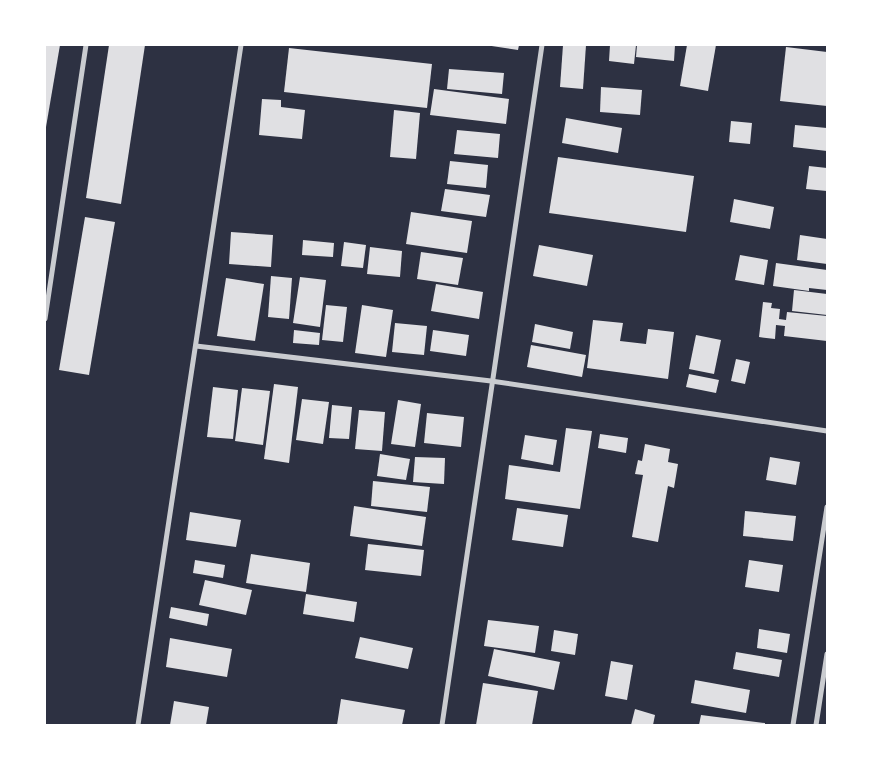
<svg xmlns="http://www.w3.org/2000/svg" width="872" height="770" font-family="'DM Sans',sans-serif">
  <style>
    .building { fill: #e0e0e3 }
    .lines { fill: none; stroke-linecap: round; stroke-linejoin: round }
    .minor { stroke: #caccd0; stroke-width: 5 }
  </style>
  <rect width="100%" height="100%" fill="#2d3142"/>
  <g class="building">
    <path d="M45 45H60L46 127H45Z"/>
    <path d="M109 45H145L121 204 86 198Z"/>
    <path d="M485 45H519L518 50Z"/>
    <path d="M563 45H586L583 89 560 87Z"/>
    <path d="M610 45H636L634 64 609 61Z"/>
    <path d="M637 45H675L674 61 636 57Z"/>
    <path d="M687 45H716L708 91 680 86Z"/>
    <path d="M786 47 827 52V106L780 101Z"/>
    <path d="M289 48 432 64 427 108 284 92Z"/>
    <path d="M449 69 504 73 502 94 447 89Z"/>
    <path d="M601 87 642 90 640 115 600 112Z"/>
    <path d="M434 89 509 99 506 124 430 115Z"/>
    <path d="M262 99 281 100V107L305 110 302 139 259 135Z"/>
    <path d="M394 110 420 113 416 159 390 157Z"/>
    <path d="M566 118 622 128 618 153 562 143Z"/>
    <path d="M731 121 752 123 750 144 729 142Z"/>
    <path d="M795 125 827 128V151L793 147Z"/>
    <path d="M457 130 500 134 498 158 454 154Z"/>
    <path d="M558 157 694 176 686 232 549 213Z"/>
    <path d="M450 161 488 165 486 188 447 184Z"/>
    <path d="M809 166 827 168V191L806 189Z"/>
    <path d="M445 189 490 195 486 217 441 211Z"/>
    <path d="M734 199 774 207 770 229 730 222Z"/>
    <path d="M411 212 472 221 467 253 406 244Z"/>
    <path d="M85 217 115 222 89 375 59 370Z"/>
    <path d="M231 232 273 235 271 267 229 264Z"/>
    <path d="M800 235 827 239V264L797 260Z"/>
    <path d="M303 240 334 243 333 257 302 255Z"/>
    <path d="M344 242 366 245 363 268 341 266Z"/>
    <path d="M539 245 593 255 587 286 533 276Z"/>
    <path d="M370 247 402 251 400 277 367 274Z"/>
    <path d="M421 252 463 258 458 285 417 279Z"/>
    <path d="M740 255 768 260 764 285 735 280Z"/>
    <path d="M776 263 827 270V290L809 288V291L773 286Z"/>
    <path d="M271 276 292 278 289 319 268 317Z"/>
    <path d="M300 277 326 280 320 327 293 323Z"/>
    <path d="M226 278 264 284 255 341 217 336Z"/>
    <path d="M436 284 483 292 479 319 431 311Z"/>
    <path d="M794 290 827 294V315L792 311Z"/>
    <path d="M763 302 772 303 771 308 780 309 779 319 786 320 787 312 827 316V341L784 336 785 326 776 325 775 339 759 337Z"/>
    <path d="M326 305 347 307 343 342 322 340Z"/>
    <path d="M362 305 393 310 386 357 355 353Z"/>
    <path d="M593 320 623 323 620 341 646 344 648 329 674 332 668 379 587 368Z"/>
    <path d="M395 323 427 326 424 355 392 352Z"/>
    <path d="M535 324 573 332 570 349 532 342Z"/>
    <path d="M294 330 320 333 319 345 293 343Z"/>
    <path d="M433 330 469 335 466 356 430 351Z"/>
    <path d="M696 335 721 340 714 374 689 369Z"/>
    <path d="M531 345 586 355 582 377 527 367Z"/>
    <path d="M736 359 750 362 745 384 731 381Z"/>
    <path d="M689 374 719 380 716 393 686 387Z"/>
    <path d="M274 384 298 387 289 463 264 459Z"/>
    <path d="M213 387 238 390 233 439 207 437Z"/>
    <path d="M242 388 270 391 263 445 235 441Z"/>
    <path d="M302 399 329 402 323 444 296 440Z"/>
    <path d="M398 400 421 404 415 447 391 444Z"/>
    <path d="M332 405 352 407 349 439 329 438Z"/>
    <path d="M359 410 385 412 382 451 355 449Z"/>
    <path d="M427 413 464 417 461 447 424 443Z"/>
    <path d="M566 428 592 431 580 509 505 499 509 465 560 472Z"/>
    <path d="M600 434 628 438 626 453 598 448Z"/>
    <path d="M525 435 557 440 553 465 521 459Z"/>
    <path d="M645 444 670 449 668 462 678 464 674 488 668 486 658 542 632 537 643 475 635 474 638 460 642 461Z"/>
    <path d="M380 454 410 459 406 480 377 476Z"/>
    <path d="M415 457 445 458 444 484 413 482Z"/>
    <path d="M770 457 800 462 796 485 766 480Z"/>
    <path d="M373 481 430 487 427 512 371 506Z"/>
    <path d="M354 506 426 517 422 546 350 536Z"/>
    <path d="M517 508 568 515 563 547 512 540Z"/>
    <path d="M745 511 796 516 793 541 743 536Z"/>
    <path d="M190 512 241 520 236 547 186 540Z"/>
    <path d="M368 544 424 550 421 576 365 570Z"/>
    <path d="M251 554 310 563 306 592 246 583Z"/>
    <path d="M195 560 225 565 223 578 193 573Z"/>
    <path d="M749 560 783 565 779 592 745 587Z"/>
    <path d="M205 580 252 590 246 615 199 605Z"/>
    <path d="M306 594 357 602 354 622 303 614Z"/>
    <path d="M171 607 209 614 207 626 169 618Z"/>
    <path d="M488 620 539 626 535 653 484 646Z"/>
    <path d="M759 629 790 634 787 653 757 648Z"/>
    <path d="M554 630 578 634 575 655 551 651Z"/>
    <path d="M360 637 413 648 408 669 355 658Z"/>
    <path d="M170 638 232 649 227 677 166 667Z"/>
    <path d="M494 649 560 662 554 690 488 676Z"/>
    <path d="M736 652 782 660 779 677 733 669Z"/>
    <path d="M611 661 633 665 627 700 605 696Z"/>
    <path d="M695 680 750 690 746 713 691 703Z"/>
    <path d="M483 683 538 691 532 725H476Z"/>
    <path d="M341 699 405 710 402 725H337Z"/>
    <path d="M174 701 209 707 206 725H170Z"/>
    <path d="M635 709 655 715 653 725H631Z"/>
    <path d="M701 715 765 723V725H699Z"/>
  </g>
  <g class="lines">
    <g class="minor">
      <path d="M45 319 86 45"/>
      <path d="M196 346 491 381 827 431"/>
      <path d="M138 725 241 45"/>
      <path d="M442 725 542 45"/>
      <path d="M793 725 827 507"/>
      <path d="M816 725 827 654"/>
    </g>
  </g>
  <rect width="872" height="770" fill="none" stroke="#ffffff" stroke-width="92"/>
</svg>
